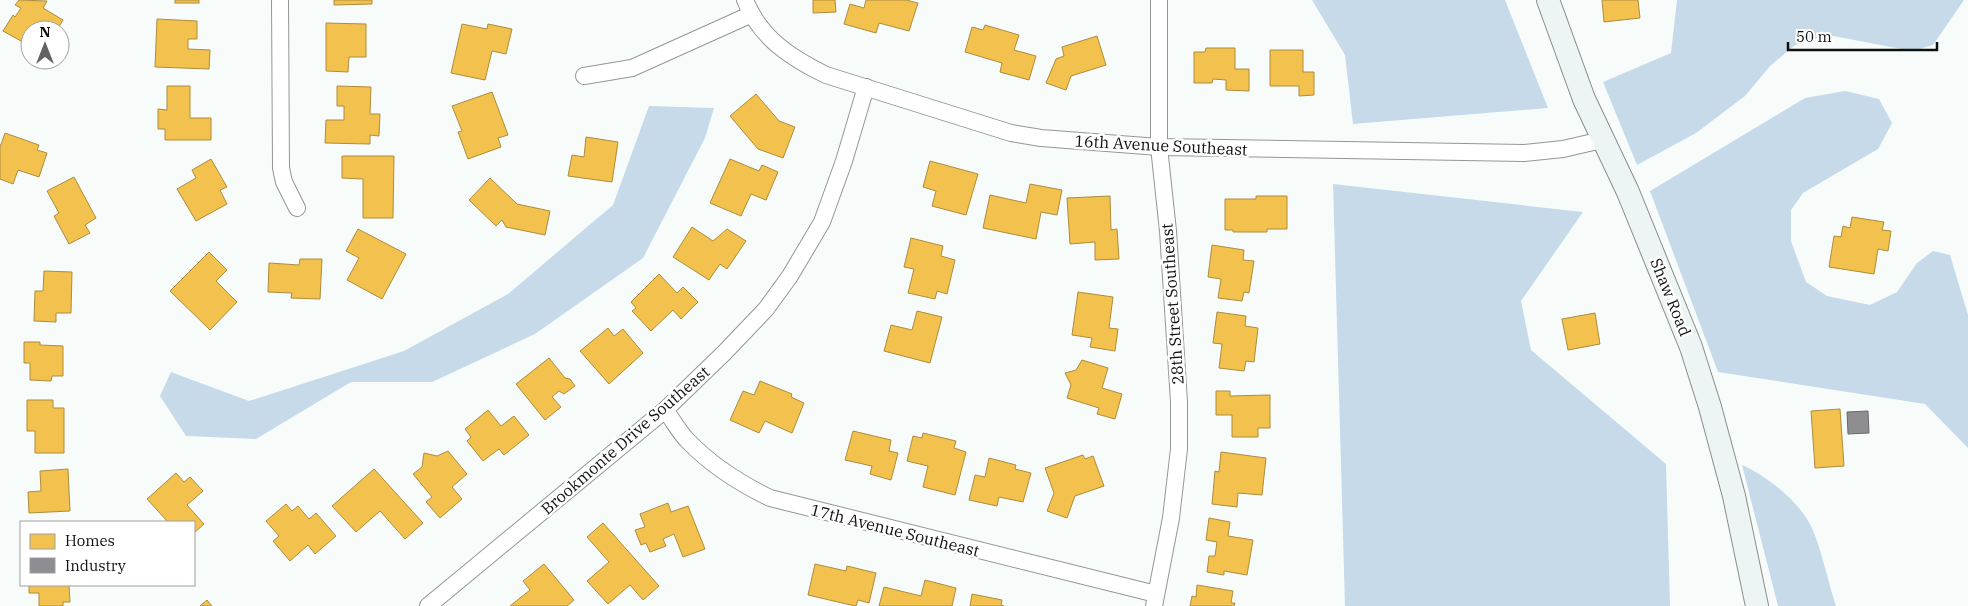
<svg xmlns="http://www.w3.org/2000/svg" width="1968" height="606" font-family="'IBM Plex Serif',serif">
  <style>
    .forest { fill: #c6dae9 }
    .homes { fill: #f2c14e; stroke: #ae8c3b }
    .industry { fill: #8d8d92; stroke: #68686b }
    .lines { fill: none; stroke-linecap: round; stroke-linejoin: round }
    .street-casing { stroke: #949696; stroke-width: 18 }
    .secondary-casing { stroke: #8b8d8c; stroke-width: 24 }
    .street { stroke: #fefffe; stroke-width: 16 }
    .secondary { stroke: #ecf5f3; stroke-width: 22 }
    .labels { text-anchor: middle; stroke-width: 5; stroke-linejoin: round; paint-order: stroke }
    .street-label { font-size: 16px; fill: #101010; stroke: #fff }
  </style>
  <rect width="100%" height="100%" fill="#f7fcfb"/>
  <g class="forest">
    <path d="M1312 0H1505L1548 108 1353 124 1345 55Z"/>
    <path d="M1677 0H1964L1933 45 1912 51 1828 35 1795 45 1770 66 1745 96 1696 133 1637 165 1603 82 1671 53Z"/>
    <path d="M1845 91 1879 99 1892 123 1878 149 1803 193 1791 210V241L1806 282 1827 296 1870 305 1897 292 1917 263 1933 251 1950 255 1968 315V448L1925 404 1718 372 1650 191 1805 98Z"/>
    <path d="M649 106 714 108 705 138 643 258 535 334 432 382H351L256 439 186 436 160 396 171 372 249 401 404 351 508 294 613 205Z"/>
    <path d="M1333 184 1583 212 1521 301 1531 350 1666 464 1670 606H1345Z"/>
    <path d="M1742 465C1767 476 1800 502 1812 528 1822 551 1828 582 1836 606H1778Z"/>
  </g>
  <g class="homes">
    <path d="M19 0 47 1 43 8 63 20 57 30H30V46L3 31 13 15 15 17 21 8 15 5Z"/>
    <rect x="175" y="0" width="24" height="3"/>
    <path d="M334 0H372V4L334 5Z"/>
    <path d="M813 0H835L836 12 813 13Z"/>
    <path d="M866 0H906L918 3 909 31 879 23 876 33 844 24 850 4 864 8Z"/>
    <path d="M1602 0H1638L1640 18 1604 22Z"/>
    <path d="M157 19 197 21V39H188V49L210 50 209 69 155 67Z"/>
    <path d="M326 23 366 24V57H349L348 72 326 71Z"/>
    <path d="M462 24 487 29 488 24 512 29 506 54 492 51 485 80 451 73Z"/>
    <path d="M985 25 1019 35 1014 50 1036 56 1029 80 1000 72 1002 63 965 52 972 27 983 30Z"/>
    <path d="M1097 36 1106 65 1071 76 1066 90 1046 83 1056 59 1064 56 1062 47Z"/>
    <path d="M1206 48H1235V69H1249V91L1226 90V80L1213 79 1212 83H1194V52H1205Z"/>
    <path d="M1270 50H1303V72H1314V95L1299 96V86H1270Z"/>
    <path d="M167 86H190V118H211V140H165V129H158V109L167 110Z"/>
    <path d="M337 86 371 87 370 114H380L379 136 370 135V144L325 143 326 120H344V106H337Z"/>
    <path d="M492 92 508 135 498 138 501 147 468 159 458 132 462 131 452 106Z"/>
    <path d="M756 94 779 121 795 127 783 158 758 149 730 116Z"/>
    <path d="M5 133 39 145 37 150 47 153 39 177 18 170 13 184 0 179V147Z"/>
    <path d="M586 137 618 142 612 182 568 176 572 155 584 157Z"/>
    <path d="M342 156H394L393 218H363V179L342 178Z"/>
    <path d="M211 159 227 187 220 190 227 204 196 221 177 189 196 178 192 170Z"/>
    <path d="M730 159 759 171 762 165 778 172 766 200 751 194 741 216 710 203Z"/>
    <path d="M930 161 978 174 966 215 932 206 936 191 923 187Z"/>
    <path d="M74 177 96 218 85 225 90 233 69 244 54 216 59 213 47 191Z"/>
    <path d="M490 178 517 204 550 211 545 235 506 227 502 220 496 226 469 200Z"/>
    <path d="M1030 184 1062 190 1057 215 1041 212 1036 239 983 228 990 195 1026 203Z"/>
    <path d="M1110 196 1111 230 1117 229 1119 259 1095 260V242L1070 244 1067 198Z"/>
    <path d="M1256 196H1287V229H1267V232H1233V230H1225V199H1256Z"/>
    <path d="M1852 217 1884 222 1882 230 1891 231 1888 251 1878 249 1874 274 1829 267 1834 236 1841 237 1843 226 1850 228Z"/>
    <path d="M692 227 713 241 727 229 746 241 727 269 720 264 709 280 673 257Z"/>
    <path d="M358 229 406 254 382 299 347 280 359 258 346 251Z"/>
    <path d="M911 238 943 246 941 256 955 260 947 294 937 291 935 299 908 293 914 269 904 267Z"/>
    <path d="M1212 245 1244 250 1243 260 1254 261 1249 293 1244 292 1242 301 1218 298 1221 279 1208 277Z"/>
    <path d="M209 252 227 270 216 281 237 302 210 330 170 291Z"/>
    <path d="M300 259H322L320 299 291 298 292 293 268 292 269 263 299 265Z"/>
    <path d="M44 271 72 272 71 313H56V322L34 321 35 291H43Z"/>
    <path d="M659 274 677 293 683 287 698 302 681 319 673 310 651 331 632 311 636 308 631 302Z"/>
    <path d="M1078 292 1113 297 1109 328 1118 329 1115 351 1090 347 1092 338 1072 335Z"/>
    <path d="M917 311 942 317 930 363 884 351 891 325 912 330Z"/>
    <path d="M1217 312 1246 316 1245 326 1258 328 1254 362 1246 361 1244 371 1219 368 1222 344 1213 343Z"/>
    <path d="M1595 313 1600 344 1568 350 1562 319Z"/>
    <path d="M608 328 614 336 623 329 643 353 609 384 580 351Z"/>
    <path d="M24 342H40V345L63 346V376H52L51 381 30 380V363H24Z"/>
    <path d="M549 358 565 378 570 379 575 386 564 394 559 391 552 397 561 407 545 420 516 384Z"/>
    <path d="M1082 360 1108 368 1102 388 1122 394 1115 419 1097 414 1099 408 1067 398 1071 385 1065 373 1076 370Z"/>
    <path d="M760 381 792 394 791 397 804 403 792 433 765 421 759 433 730 420 743 391 754 395Z"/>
    <path d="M1216 391H1230V396L1270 395V428H1258V437H1232V415H1216Z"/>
    <path d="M27 400H53V408H64V453H35V431H27Z"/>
    <path d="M1840 409 1844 466 1815 468 1811 411Z"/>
    <path d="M488 410 501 426 514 416 529 435 504 455 499 449 483 461 467 441 471 437 465 429Z"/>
    <path d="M853 431 891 440 889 451 898 453 891 480 870 474 872 466 845 460Z"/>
    <path d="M923 433 956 441 954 448 966 452 955 495 923 487 928 466 907 461 913 436 922 438Z"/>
    <path d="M448 451 467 474 452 487 462 499 440 518 426 502 432 497 413 474 422 467 424 453 437 456Z"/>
    <path d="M1221 452 1266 458 1262 495 1238 493 1237 507 1212 504 1215 471 1219 472Z"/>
    <path d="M1083 455 1085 459 1093 456 1104 486 1075 496 1067 518 1047 511 1054 493 1045 468Z"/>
    <path d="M989 458 1016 465 1015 469 1031 473 1023 502 999 497 997 506 969 500 975 475 985 477Z"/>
    <path d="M68 469 70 511 29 513 28 492 41 491 40 471Z"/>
    <path d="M374 469 423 523 405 539 380 511 356 532 332 506Z"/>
    <path d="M176 473 184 482 190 477 203 491 187 505 204 524 194 533V522H168L147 499Z"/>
    <path d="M668 503 671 512 688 506 705 549 683 557 674 534 663 539 666 546 650 552 646 543 641 545 635 530 645 527 640 514Z"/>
    <path d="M286 504 292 511 298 506 309 519 316 513 336 536 315 554 308 545 290 561 273 541 279 536 266 521Z"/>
    <path d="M1209 518 1230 522 1228 536 1253 540 1247 575 1224 571V575L1207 572 1209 556H1215L1217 542 1206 540Z"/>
    <path d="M603 523 659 586 643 600 630 585 608 604 587 581 609 562 587 537Z"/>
    <path d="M544 564 574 600 567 606H510L530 590 523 581Z"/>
    <path d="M815 564 846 571 847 566 876 573 869 603 858 600 856 606H855L808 595Z"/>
    <path d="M925 580 956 588 952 606H879L884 587 921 596Z"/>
    <path d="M29 585H69L70 602H63V606H39V593H29Z"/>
    <path d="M1197 585 1233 591 1231 603H1235L1234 606H1190L1192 596 1196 597Z"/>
    <path d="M972 594 1002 600 1001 605 1004 606H970Z"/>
    <path d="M207 600 212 606H200Z"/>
  </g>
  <path class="industry" d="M1868 411 1869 433 1848 434 1847 412Z"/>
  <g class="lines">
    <g class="street-casing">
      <g id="street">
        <path d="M280 0 281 168 284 182 297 208"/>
        <path d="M745 0C760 38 791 58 826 75L1011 133 1041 138 1159 147 1524 153 1563 149 1602 140"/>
        <path d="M584 76 632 68 752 14"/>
        <path d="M665 410C673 420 679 432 688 441 712 466 739 483 770 498L1156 594"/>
        <path d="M428 606 665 410 724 353 766 309 790 276 822 222 844 161 866 87"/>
        <path d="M1154 606 1171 518 1179 449V402L1168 231 1159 147V0"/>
      </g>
    </g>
    <g class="secondary-casing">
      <path id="secondary" d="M1548 0 1584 99 1628 192 1691 347 1710 407 1734 496 1757 606"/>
    </g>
    <use href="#street" class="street"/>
    <use href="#secondary" class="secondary"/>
  </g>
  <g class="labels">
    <g class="street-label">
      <text transform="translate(1161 145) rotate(3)" y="6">16th Avenue Southeast</text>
      <text transform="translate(1671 297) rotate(68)" y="6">Shaw Road</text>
      <text transform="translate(1172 304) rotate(-94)" y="6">28th Street Southeast</text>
      <text transform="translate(625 440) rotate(-41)" y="6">Brookmonte Drive Southeast</text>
      <text transform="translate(895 530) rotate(14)" y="6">17th Avenue Southeast</text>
    </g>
  </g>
  <rect x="20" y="521" width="175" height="65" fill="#ffffff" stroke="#9f9f9f"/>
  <rect x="30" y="534" width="25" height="15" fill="#f2c14e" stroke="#9f9f9f"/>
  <text x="65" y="546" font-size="15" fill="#101010">Homes</text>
  <rect x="30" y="558" width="25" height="15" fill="#8d8d92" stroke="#9f9f9f"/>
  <text x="65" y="571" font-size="15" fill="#101010">Industry</text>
  <g transform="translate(45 45)"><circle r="24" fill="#ffffff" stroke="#9f9f9f"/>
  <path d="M0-4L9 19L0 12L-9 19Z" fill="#616362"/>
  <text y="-8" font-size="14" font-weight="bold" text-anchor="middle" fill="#101010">N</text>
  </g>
  <path d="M1788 42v8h149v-8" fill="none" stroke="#101010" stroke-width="2.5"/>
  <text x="1796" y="42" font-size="15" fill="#101010" stroke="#ffffff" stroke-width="4" paint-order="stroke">50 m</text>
</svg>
